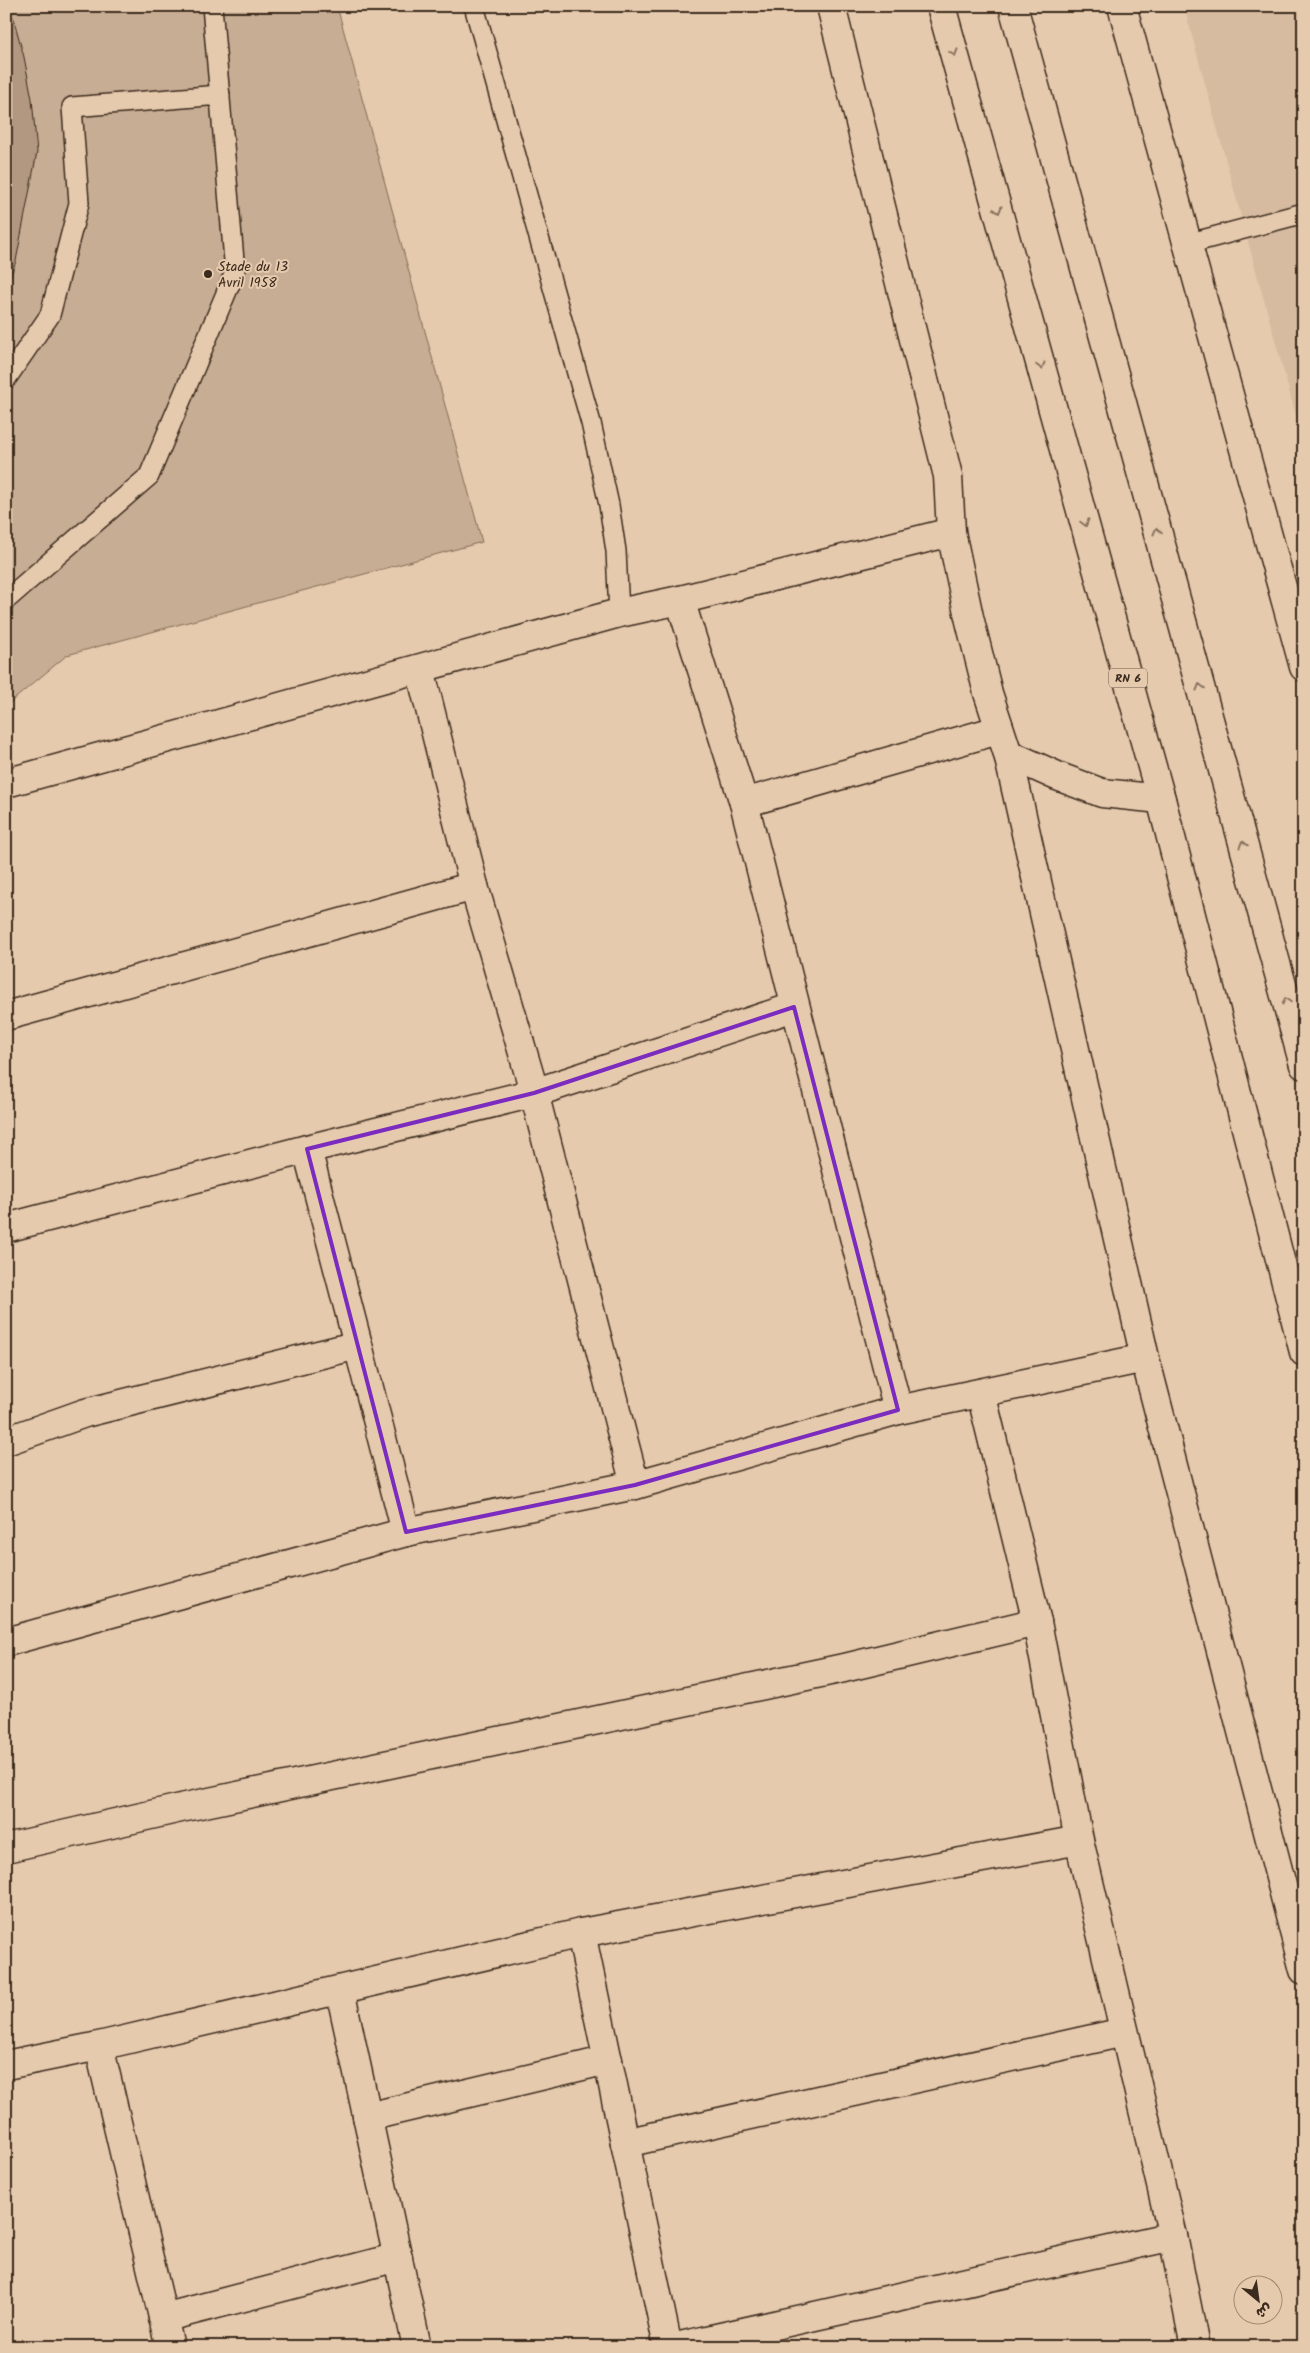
<svg xmlns="http://www.w3.org/2000/svg" width="1310" height="2353" font-family="Kalam,'Playpen Sans Arabic',sans-serif">
  <style>
    .built { fill: #d6bba0 }
    .green { fill: #c7ad93; stroke: #816c58 }
    .building { fill: #b29880; stroke: #3b2a1e }
    .lines { fill: none; stroke-linecap: round; stroke-linejoin: round }
    .service-casing { stroke: #3b2a1e; stroke-width: 22 }
    .minor-casing { stroke: #3b2a1e; stroke-width: 31 }
    .tertiary-casing { stroke: #3b2a1e; stroke-width: 31 }
    .secondary-casing { stroke: #3b2a1e; stroke-width: 31 }
    .primary-casing { stroke: #3b2a1e; stroke-width: 31 }
    .service { stroke: #e6caad; stroke-width: 19 }
    .minor { stroke: #e6caad; stroke-width: 28 }
    .tertiary { stroke: #e6caad; stroke-width: 28 }
    .secondary { stroke: #e6caad; stroke-width: 28 }
    .primary { stroke: #e6caad; stroke-width: 28 }
    .oneway { stroke: #88725e }
    .marked { fill: none; stroke: #7b2cbf; stroke-width: 4; stroke-linejoin: round }
    .poi-dot { fill: #3b2a1e; stroke: #e6caad; stroke-width: 2 }
    .labels { text-anchor: middle; stroke-width: 4; stroke-linejoin: round; paint-order: stroke }
    .shield { fill: #e6caad; stroke: #6e5a49; stroke-width: 1 }
    .shield-label { font-size: 12px; font-weight: bold; fill: #3b2a1e }
    .poi-label { font-size: 14px; fill: #3b2a1e; stroke: #e6caad; text-anchor: start }
  </style>
  <rect width="100%" height="100%" fill="#e6caad"/>
  <filter id="ink" filterUnits="userSpaceOnUse"><feTurbulence type="fractalNoise" baseFrequency=".02" numOctaves="2"/><feDisplacementMap in="SourceGraphic" scale="10" xChannelSelector="R" yChannelSelector="G"/><feConvolveMatrix kernelMatrix="1 2 1 2 8 2 1 2 1" color-interpolation-filters="sRGB"/></filter>
  <g filter="url(#ink)">
    <path class="built" d="M1184 6H1304V445L1264 300Z"/>
    <path class="green" d="M6 6H337L482 542 67 655 6 706Z"/>
    <path class="building" d="M6 6H10L24 57 32 99 37 152 16 261 6 289Z"/>
    <g class="lines">
      <g class="service-casing">
        <g id="service">
          <path d="M474 6 591 423 609 505 616 551 619 613"/>
          <path d="M1187 244 1304 213"/>
          <path d="M6 379 50 315 79 203 72 107 220 95"/>
          <path d="M6 600 149 476 235 272 212 6"/>
        </g>
      </g>
      <g class="minor-casing">
        <g id="minor">
          <path d="M1008 754 1145 1358 1304 1970"/>
          <path d="M744 803 998 730"/>
          <path d="M6 1016 474 886"/>
          <path d="M6 1228 307 1149"/>
          <path d="M358 1345 307 1149 534 1093 794 1007"/>
          <path d="M981 1393 1037 1622 1079 1840 1173 2236 1195 2347"/>
          <path d="M898 1410 1145 1358"/>
          <path d="M6 1441 85 1413 358 1345 406 1532 6 1642"/>
          <path d="M635 1485 898 1410 744 803 680 600"/>
          <path d="M406 1532 635 1485 530 1077 474 886 420 669"/>
          <path d="M6 1848 181 1808 844 1668 1037 1622"/>
          <path d="M581 1933 668 2347"/>
          <path d="M340 1990 417 2347"/>
          <path d="M99 2046 170 2347"/>
          <path d="M6 2065 99 2046 581 1933 1079 1840"/>
          <path d="M367 2117 608 2060"/>
          <path d="M625 2143 1124 2032"/>
          <path d="M163 2318 398 2257"/>
          <path d="M676 2347 1173 2236"/>
        </g>
      </g>
      <g class="tertiary-casing">
        <g id="tertiary">
          <path d="M831 6 948 476 951 532 969 617 988 693 1008 754 1057 776 1102 793 1161 799"/>
          <path d="M6 783 619 613 680 600 951 532"/>
        </g>
      </g>
      <g class="secondary-casing">
        <path id="secondary" d="M1122 6 1304 667"/>
      </g>
      <g class="primary-casing">
        <g id="primary">
          <path d="M941 6 1161 799 1304 1352"/>
          <path d="M1013 6 1304 1065"/>
        </g>
      </g>
      <use href="#service" class="service"/>
      <use href="#minor" class="minor"/>
      <use href="#tertiary" class="tertiary"/>
      <use href="#secondary" class="secondary"/>
      <use href="#primary" class="primary"/>
    </g>
    <defs><path id="oneway-chevron" d="M-2-3.5L2.5 0L-2 3.5" fill="none" stroke-width="1.6" stroke-linecap="round" stroke-linejoin="round" transform="scale(1.25)"/></defs>
    <g class="oneway">
      <use href="#oneway-chevron" transform="translate(954 53) rotate(74)"/>
      <use href="#oneway-chevron" transform="translate(998 210) rotate(74)"/>
      <use href="#oneway-chevron" transform="translate(1041 366) rotate(74)"/>
      <use href="#oneway-chevron" transform="translate(1085 523) rotate(74)"/>
      <use href="#oneway-chevron" transform="translate(1157 531) rotate(-105)"/>
      <use href="#oneway-chevron" transform="translate(1200 687) rotate(-105)"/>
      <use href="#oneway-chevron" transform="translate(1243 844) rotate(-105)"/>
      <use href="#oneway-chevron" transform="translate(1286 1001) rotate(-105)"/>
    </g>
  </g>
  <path class="marked" d="M794 1007 898 1410 635 1485 406 1532 307 1149 534 1093Z"/>
  <circle class="poi-dot" cx="208" cy="274" r="5"/>
  <g class="labels">
    <rect class="shield" x="1109" y="668.5" width="38" height="19" rx="4"/>
    <g class="shield-label">
      <text x="1128" y="682">RN 6</text>
    </g>
    <g class="poi-label">
      <text x="218" y="271">Stade du 13<tspan x="218" dy="16">Avril 1958</tspan></text>
    </g>
  </g>
  <rect width="1310" height="2353" fill="none" stroke="#e6caad" stroke-width="25"/>
  <rect x="12" y="12" width="1285" height="2328" fill="none" stroke="#3b2a1e" stroke-width="2" filter="url(#ink)"/>
  <g transform="translate(1258 2300) rotate(151)"><circle r="24" fill="#e6caad" stroke="#a28a74"/>
  <path d="M0-4L9 19L0 12L-9 19Z" fill="#3b2a1e"/>
  <text y="-8" font-size="14" font-weight="bold" text-anchor="middle" fill="#3b2a1e">ش</text>
  </g>
</svg>
